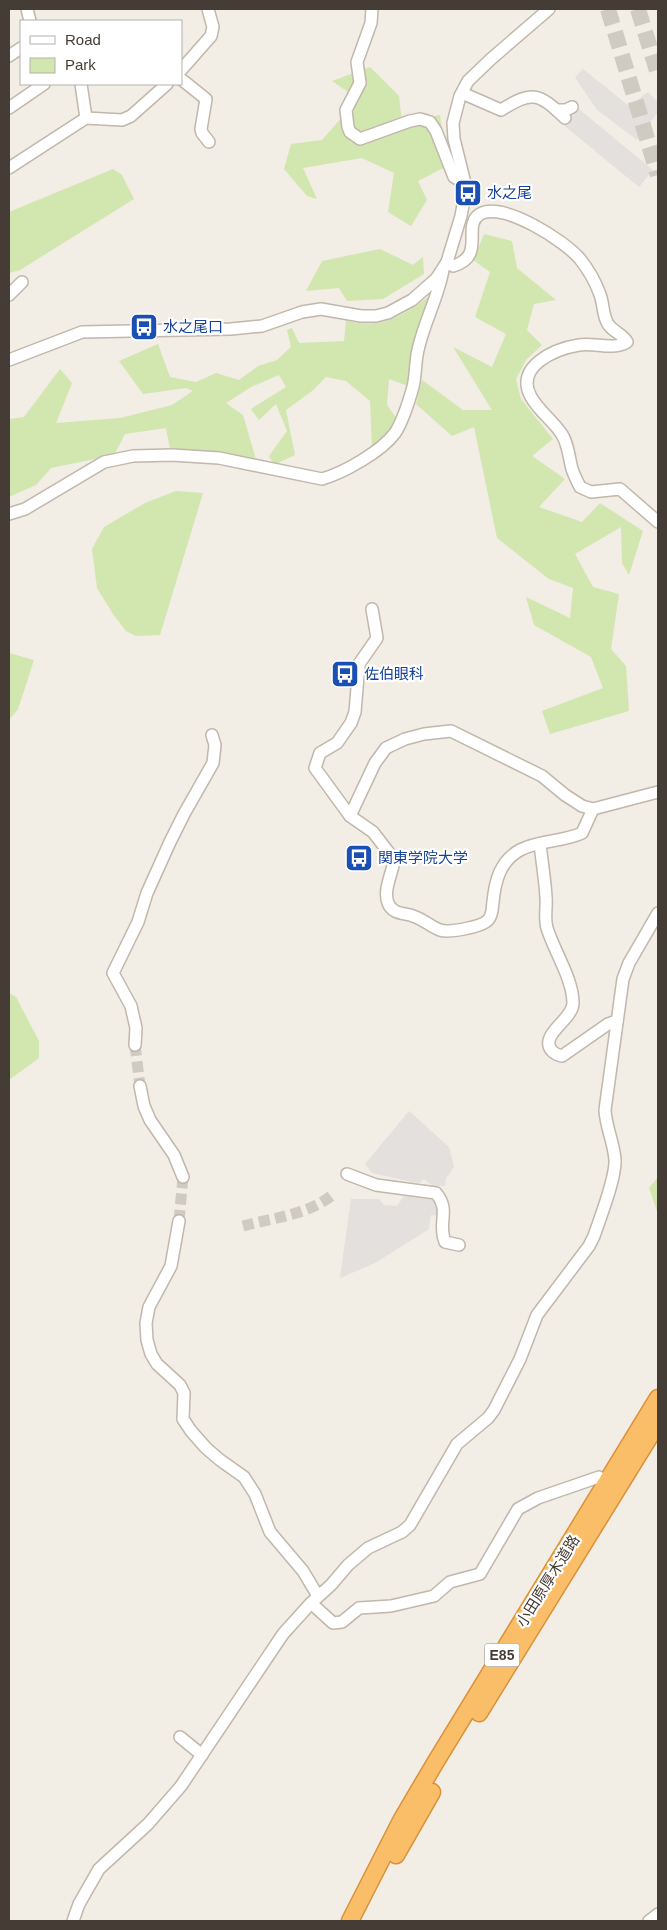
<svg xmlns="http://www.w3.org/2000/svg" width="667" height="1930" font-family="Arial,'Noto Sans JP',sans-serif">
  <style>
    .green { fill: #d2e6af }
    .parking { fill: #e3e0de }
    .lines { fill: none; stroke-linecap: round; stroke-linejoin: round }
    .minor-tunnel { stroke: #cfcac2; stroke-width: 11; stroke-dasharray: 11 5.5; stroke-linecap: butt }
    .highway-tunnel { stroke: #cfcac2; stroke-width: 16; stroke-dasharray: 16 8; stroke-linecap: butt }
    .minor-casing { stroke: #c1b7ab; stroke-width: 14 }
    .highway-casing { stroke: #da9138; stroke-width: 19 }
    .minor { stroke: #fff; stroke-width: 11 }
    .highway { stroke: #fbbe68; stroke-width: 16 }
    .labels { text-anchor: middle; stroke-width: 4.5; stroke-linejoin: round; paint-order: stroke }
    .shield { fill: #fff; stroke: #7d7772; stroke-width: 1 }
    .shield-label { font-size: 14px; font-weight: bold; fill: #453d35 }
    .transit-label { font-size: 15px; fill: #164399; stroke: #fff; text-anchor: start }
    .street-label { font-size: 15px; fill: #453d35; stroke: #fff }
  </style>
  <rect width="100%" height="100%" fill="#f2ede5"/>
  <g class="green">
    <path d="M370 67 399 96 402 123 440 115 443 139 451 164 418 181 427 200 411 226 388 212 394 173 362 158 303 168 317 199 307 196 284 169 291 144 322 140 358 99 332 81Z"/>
    <path d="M113 169 122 175 134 199 20 270 9 273V212Z"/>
    <path d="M484 234 512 241 517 268 556 300 534 304 527 330 542 345 526 360 516 379 521 399 553 439 532 456 565 479 539 507 582 522 600 503 643 531 629 575 622 563 621 527 575 554 593 587 619 594 611 649 626 666 629 711 550 734 542 711 603 688 591 657 534 625 526 597 570 618 573 588 549 579 497 538 474 427 452 436 416 404 422 380 463 410H492L453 347 492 367 506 334 475 317 490 272 473 260Z"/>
    <path d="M380 249 413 265 423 257 424 274 383 299 347 301 339 288 306 291 322 261Z"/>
    <path d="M430 296C417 326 411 355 408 386L389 379 387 405 397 419 391 432 372 448 370 401 346 381 326 377 312 391 286 410 295 455 274 465 269 456 287 431 276 404 259 420 251 409 286 387 279 375 251 387 226 403 243 415 257 463 170 449 166 428 125 434 114 455 51 468 36 485 9 497V419L24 417 60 369 72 383 56 423 120 418 172 405 193 391 186 388 143 394 119 361 158 344 170 377 196 382 216 373 239 380 258 366 277 360 291 347 287 330 292 328 299 343 344 341 346 321C384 329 399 317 430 296Z"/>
    <path d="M176 491 203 493 160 635 136 636 126 631 113 614 97 588 92 549 104 527 145 503Z"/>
    <path d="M9 653 34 660 18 709 9 720Z"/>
    <path d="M9 993 16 997 39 1041V1058L9 1080Z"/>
    <path d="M658 1177V1214L649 1188Z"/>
  </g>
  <g class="parking">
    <path d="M583 69 629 106 648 92 658 102V112L637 140 597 110 575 77Z"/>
    <path d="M575 106 653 170 639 187 561 123Z"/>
    <path d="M409 1111 449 1147 454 1166 450 1173 446 1178 445 1186H433L424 1179 419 1183 412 1182 372 1173 365 1164Z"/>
    <path d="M404 1196 434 1200 439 1205V1216L431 1215 429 1229 375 1263 340 1278 351 1199H379L384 1205 397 1206Z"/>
  </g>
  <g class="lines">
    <g class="minor-tunnel">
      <path d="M135 1045 140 1086"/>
      <path d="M179 1221 183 1177"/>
      <path d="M243 1226C272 1218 307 1215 331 1196"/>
    </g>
    <g class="highway-tunnel">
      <path d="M608 9 658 175"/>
      <path d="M638 9 658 74"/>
    </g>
    <g class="minor-casing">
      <g id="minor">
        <path d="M27 9 30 21"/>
        <path d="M372 9 371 23 357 62 360 83 346 110 348 127 350 132 360 139 410 121 420 119 430 122 436 131 454 177 465 183"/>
        <path d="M9 56 21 48"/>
        <path d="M181 70 211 36 213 27 208 9"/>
        <path d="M181 79 206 99 201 129 202 133 209 142"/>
        <path d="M81 84 86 118"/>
        <path d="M462 93 501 110C532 91 538 92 565 118"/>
        <path d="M9 108 44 84"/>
        <path d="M557 110H566L572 107"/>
        <path d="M9 168 86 118 122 120 131 116 167 84"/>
        <path d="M447 262 453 266C487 256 461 226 480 214 503 201 565 241 580 259 587 268 595 281 599 292 604 302 602 315 608 324 613 332 623 334 627 342 612 351 595 342 579 345 554 349 514 367 531 397 539 411 552 420 561 433 568 442 569 458 572 469 574 475 577 481 580 487L591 492 620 489 658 522"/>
        <path d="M9 295 22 282"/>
        <path d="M9 360 82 332 231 329 262 326 302 312 321 309 361 316H376L388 313 412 300 436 279 447 262 461 216 465 194V183L454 139 453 123 460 96 468 81 491 59 549 9"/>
        <path d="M9 514 25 509 104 462 133 456 172 455 219 458 322 479C343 473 381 452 395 433 403 421 409 401 413 387 416 375 415 362 418 350 424 322 438 298 443 270"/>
        <path d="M372 609 377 638 359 664 355 712 351 723 337 743 320 753 315 768 350 816 373 832 393 858 394 861C392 874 383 890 388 903 392 914 404 913 413 916 423 919 431 927 440 930 449 933 482 927 488 920 493 915 492 908 493 902 495 881 500 861 520 850 539 840 563 842 582 833L593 809"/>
        <path d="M350 816 375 763 386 748 405 739 424 734 451 731 542 776 565 795 582 806 593 809 658 792"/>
        <path d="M540 844C542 862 545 880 546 897 547 907 544 918 547 928 554 951 573 979 573 1003 573 1020 538 1035 552 1051 555 1054 557 1055 562 1056L608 1024 617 1021"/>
        <path d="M135 1045 136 1028 131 1006 113 973 138 922 147 893 170 842 184 814 213 763 215 745 212 735"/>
        <path d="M140 1086 144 1106 150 1120 174 1155 183 1177"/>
        <path d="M347 1174 376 1185 436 1193C451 1211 437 1222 445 1242L459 1245"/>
        <path d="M179 1221 171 1266 149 1307 146 1323 147 1340 151 1354 157 1364 180 1385 184 1393 183 1419 191 1431 206 1448 220 1460 244 1477 255 1494 270 1532 303 1571 318 1596"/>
        <path d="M311 1603 333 1623 342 1622 359 1608 391 1606 434 1596 450 1582 480 1574 518 1509 538 1498 599 1477"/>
        <path d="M180 1737 202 1755"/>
        <path d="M73 1921 79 1904 99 1869 148 1824 181 1786 283 1634 311 1603 331 1585 348 1565 368 1548 402 1532 410 1525 457 1444 488 1418 494 1410 520 1359 537 1315 589 1246 594 1236C600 1218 616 1178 615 1160 614 1143 606 1128 605 1110L623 979 629 963 658 913"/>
        <path d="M649 1921 658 1914"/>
      </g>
    </g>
    <g class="highway-casing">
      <g id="highway">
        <path d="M479 1713 658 1423"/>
        <path d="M396 1855 432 1792"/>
        <path d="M350 1921 402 1819 435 1763 658 1398"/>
      </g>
    </g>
    <use href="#minor" class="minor"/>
    <use href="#highway" class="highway"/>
  </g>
  <defs>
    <g id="bus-square" transform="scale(1.4375)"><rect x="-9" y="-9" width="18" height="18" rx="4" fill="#1a4fb4" stroke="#fff"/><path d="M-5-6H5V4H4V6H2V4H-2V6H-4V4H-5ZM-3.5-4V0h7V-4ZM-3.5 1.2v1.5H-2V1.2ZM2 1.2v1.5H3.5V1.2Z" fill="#fff"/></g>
  </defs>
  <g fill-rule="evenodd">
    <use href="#bus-square" x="468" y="193"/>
    <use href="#bus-square" x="144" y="327"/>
    <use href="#bus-square" x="345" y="674"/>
    <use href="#bus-square" x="359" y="858"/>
  </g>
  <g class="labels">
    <rect class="shield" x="484.5" y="1643.5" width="35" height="23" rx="4"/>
    <g class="shield-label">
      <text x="502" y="1660">E85</text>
    </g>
    <g class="transit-label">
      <text x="487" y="198">水之尾</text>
      <text x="163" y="332">水之尾口</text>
      <text x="364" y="679">佐伯眼科</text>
      <text x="378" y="863">関東学院大学</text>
    </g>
    <g class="street-label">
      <text transform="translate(548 1581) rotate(-58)" y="5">小田原厚木道路</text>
    </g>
  </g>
  <rect width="667" height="1930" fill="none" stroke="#453d35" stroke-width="20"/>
  <rect x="20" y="20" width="162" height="65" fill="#ffffff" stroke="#b5b1ae"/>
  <rect x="30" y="36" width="25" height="8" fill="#ffffff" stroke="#b5b1ae"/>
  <text x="65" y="45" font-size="15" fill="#453d35">Road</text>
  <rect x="30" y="58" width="25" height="15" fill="#d2e6af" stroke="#b5b1ae"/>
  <text x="65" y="70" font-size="15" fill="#453d35">Park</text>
</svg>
